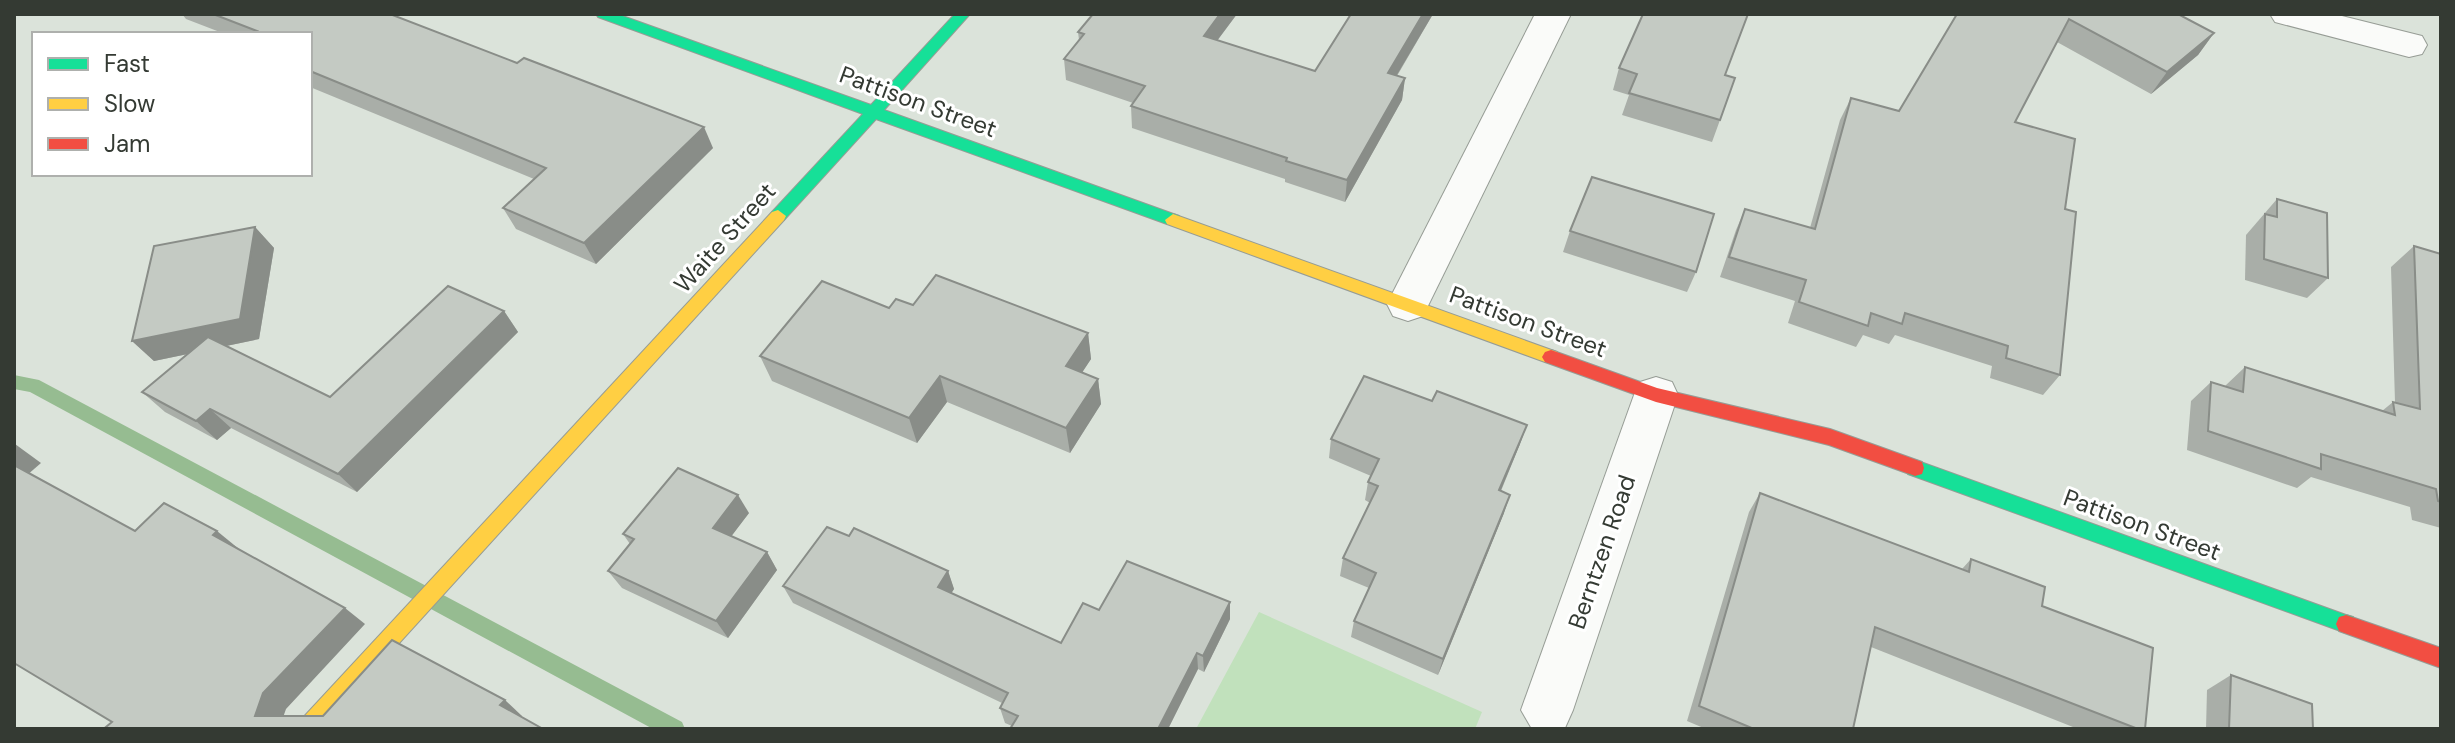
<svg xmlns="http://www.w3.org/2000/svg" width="2455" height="743" font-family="'DM Sans',sans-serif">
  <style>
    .green { fill: #c1e1bc }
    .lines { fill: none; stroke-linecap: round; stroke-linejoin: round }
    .stream { fill: #96bc91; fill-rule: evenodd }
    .street-casing { stroke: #969c95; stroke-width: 2 }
    .fast-casing { stroke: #969c95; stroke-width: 2 }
    .slow-casing { stroke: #969c95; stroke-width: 2 }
    .jam-casing { stroke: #969c95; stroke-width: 2 }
    .street { fill: #fafbf9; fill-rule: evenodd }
    .fast { fill: #16e098; fill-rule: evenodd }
    .slow { fill: #ffcf43; fill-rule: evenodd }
    .jam { fill: #f24e42; fill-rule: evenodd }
    .wall { fill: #a9aea8 }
    .shaded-wall { fill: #898d88 }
    .building { fill: #c4cac3; stroke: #898d88; stroke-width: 2 }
    .labels { text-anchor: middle; stroke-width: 6; stroke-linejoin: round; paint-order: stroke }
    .street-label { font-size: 24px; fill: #343a33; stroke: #fff }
  </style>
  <rect width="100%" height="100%" fill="#dbe3da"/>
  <path class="green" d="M1259 612 1482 712 1475 729H1196Z"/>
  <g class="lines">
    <path class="stream" d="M14 375 39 380 682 722 685 729H653L30 392 14 389Z"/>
    <g class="street-casing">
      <g id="street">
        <path d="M1535 14H1571L1423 316 1408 321 1393 316 1387 304Z"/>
        <path d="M2270 14H2334L2422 36 2427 45 2422 54 2409 57 2275 22Z"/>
        <path d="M1656 377 1672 382 1678 395 1573 710 1565 728 1532 729 1521 710 1634 395 1640 382Z"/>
      </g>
    </g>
    <g class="fast-casing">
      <g id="fast">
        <path d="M596 14H617L871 105 955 14H970L884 110 1179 216 1181 220 1179 224H1167L876 119 784 220H772L770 216 772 212 863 114 598 17Z"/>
        <path d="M1915 460 2346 615 2353 617 2356 624 2353 631 2346 633 1908 474 1906 468 1908 462Z"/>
      </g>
    </g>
    <g class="slow-casing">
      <g id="slow">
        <path d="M778 210 786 216 784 220 321 729H296L299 722 772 212Z"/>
        <path d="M1173 214 1557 352 1560 357 1557 362H1545L1167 224 1165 220Z"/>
      </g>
    </g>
    <g class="jam-casing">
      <g id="jam">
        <path d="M1551 350 1657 388 1830 429 1922 462 1924 468 1922 474 1915 476 1829 445 1656 402 1545 362 1542 357 1545 352Z"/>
        <path d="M2346 615 2441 648V668L2339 631 2336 624 2339 617Z"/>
      </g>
    </g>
    <use href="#street" class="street"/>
    <use href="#fast" class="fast"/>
    <use href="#slow" class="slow"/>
    <use href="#jam" class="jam"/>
  </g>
  <g class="wall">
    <path d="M182 14H396L398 17 713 148 596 264 516 229 503 208 534 179 310 87V34H225L186 19Z"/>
    <path d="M1093 14H1237L1217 41 1315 71 1351 14H1433L1397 76 1405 78 1402 100 1345 202 1285 182V179L1132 128 1131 106 1133 103 1066 80 1064 59 1079 40 1078 32Z"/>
    <path d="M1957 14H2178L2214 33 2198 55 2151 94 2057 42 2015 122 2065 209 2060 375 2043 395 1990 378 1992 366 1895 335 1889 344 1863 335 1856 347 1788 323 1795 301 1720 277 1736 230 1745 209 1810 228 1840 120 1851 98 1899 111Z"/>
    <path d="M1619 68 1725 75 1720 120 1712 142 1622 115 1629 95 1613 90Z"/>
    <path d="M2277 199 2328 278 2307 298 2245 280 2246 235Z"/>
    <path d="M255 227 274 248 259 339 226 346 330 397 504 311 518 332 357 492 231 428 217 440 165 412 142 392 188 354 154 361 132 341Z"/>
    <path d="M1570 231 1696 272 1687 292 1563 252Z"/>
    <path d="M2414 246 2441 254V528L2412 520 2410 507 2311 477 2297 488 2187 450 2191 401 2211 382 2225 386 2245 367 2382 411 2393 402H2395L2391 267Z"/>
    <path d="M913 305 1088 333 1091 359 1082 372 1098 379 1101 404 1070 453 947 402 917 443 772 381 760 356 889 308Z"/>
    <path d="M1331 439 1520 444 1501 491 1504 513 1438 675 1351 637 1354 621 1369 588 1340 576 1343 558 1370 503 1365 500 1368 482 1371 476 1329 458Z"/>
    <path d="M1760 493 1962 569 1971 559 2042 606 2145 729H2078L1871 647 1853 729H1706L1687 721 1749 512Z"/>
    <path d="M749 513 731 536 767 552 777 570 728 638 622 588 608 571 630 544 623 534Z"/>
    <path d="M948 571 954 589 951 593 1061 643 1099 610 1230 619 1204 672 1198 669 1168 729H1010L1012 726 1005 723 1000 708 1002 703 793 603 783 586Z"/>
    <path d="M2231 675 2313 729H2206L2207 690Z"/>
  </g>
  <g class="shaded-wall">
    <path d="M1220 14H1237L1204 58V36Z"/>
    <path d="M1423 14H1433L1385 95 1388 73Z"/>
    <path d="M2214 33 2198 55 2151 94 2167 72Z"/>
    <path d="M1405 78 1402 100 1345 202 1347 180Z"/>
    <path d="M704 127 713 148 596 264 584 243Z"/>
    <path d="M255 227 274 248 259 339 154 361 132 341Z"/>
    <path d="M504 311 518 332 357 492 338 474Z"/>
    <path d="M1088 333 1091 359 1070 391 1066 366Z"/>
    <path d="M940 376 947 402 917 443 909 418Z"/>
    <path d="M1098 379 1101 404 1070 453 1066 428Z"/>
    <path d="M210 409 231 428 217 440 196 421Z"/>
    <path d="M1527 425 1520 444 1493 509 1499 490Z"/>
    <path d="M15 444 41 463 26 476 14 468V445Z"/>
    <path d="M738 495 749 513 724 546 713 528Z"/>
    <path d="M1510 495 1504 513 1438 675 1443 659Z"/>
    <path d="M217 531 239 549 213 535Z"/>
    <path d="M767 552 777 570 728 638 716 621Z"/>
    <path d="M948 571 954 589 944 605 938 587Z"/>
    <path d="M1230 602V619L1204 672 1203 656Z"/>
    <path d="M345 608 365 624 286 709 279 729 255 716 263 693Z"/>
    <path d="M1197 653 1198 669 1168 729H1158Z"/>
    <path d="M505 700 522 716 518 721 500 705Z"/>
  </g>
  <g class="building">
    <path d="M213 14H390L517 63 524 58 704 127 584 243 503 208 546 168 310 71V34H252L257 31Z"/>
    <path d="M1093 14H1220L1204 36 1315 71 1351 14H1423L1388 73 1405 78 1347 180 1286 161 1287 158 1131 106 1145 86 1064 59 1084 34 1078 32Z"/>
    <path d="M1643 14H1748L1725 75 1735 78 1720 120 1629 93 1637 74 1619 68Z"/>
    <path d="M1957 14H2178L2214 33 2167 72 2069 19 2015 122 2075 139 2065 209 2076 212 2060 375 2006 358 2008 346 1905 313 1902 324 1871 313 1868 326 1799 302 1806 280 1729 257 1745 209 1815 229 1851 98 1899 111Z"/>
    <path d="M1592 177 1714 214 1696 272 1570 231Z"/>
    <path d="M2277 199 2327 213 2328 278 2264 259 2265 214 2277 217Z"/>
    <path d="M255 227 240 319 132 341 154 246Z"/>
    <path d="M2414 246 2441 254V502L2438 501 2436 489 2321 454V469L2208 431 2211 382 2243 392 2245 367 2395 415 2393 402 2420 409Z"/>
    <path d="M936 275 1088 333 1066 366 1098 379 1066 428 940 376 909 418 760 356 822 281 889 308 896 299 913 305Z"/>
    <path d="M448 286 504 311 338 474 210 409 196 421 142 392 208 337 330 397Z"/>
    <path d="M1364 376 1432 401 1437 391 1527 425 1499 490 1510 495 1443 659 1354 621 1376 573 1343 558 1378 486 1368 482 1379 459 1331 439Z"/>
    <path d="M14 465 135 531 164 503 217 531 213 535 345 608 263 693 255 716H323L392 640 505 700 500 705 543 729H109L106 727 112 722 14 663Z"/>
    <path d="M678 468 738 495 713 528 767 552 716 621 608 571 634 539 623 534Z"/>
    <path d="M1760 493 1969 572 1971 559 2045 587 2042 606 2153 648 2145 729H2138L1875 627 1853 729H1754L1699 706Z"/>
    <path d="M827 527 849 536 854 528 948 571 938 587 1061 643 1083 603 1099 610 1127 561 1230 602 1203 656 1197 653 1158 729H1010L1018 716 1000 708 1008 693 783 586Z"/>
    <path d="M2231 675 2312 704 2313 729H2229Z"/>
  </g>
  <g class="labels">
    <g class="street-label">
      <text transform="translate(918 102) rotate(20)" y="8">Pattison Street</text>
      <text transform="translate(725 238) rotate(-48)" y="8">Waite Street</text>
      <text transform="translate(1528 322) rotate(20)" y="8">Pattison Street</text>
      <text transform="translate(2142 525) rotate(20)" y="8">Pattison Street</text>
      <text transform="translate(1602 552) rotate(-71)" y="8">Berntzen Road</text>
    </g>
  </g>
  <rect width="2455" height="743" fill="none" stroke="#343a33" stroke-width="32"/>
  <rect x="32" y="32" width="280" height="144" fill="#ffffff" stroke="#aeb0ad" stroke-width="2"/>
  <rect x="48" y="58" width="40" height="12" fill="#16e098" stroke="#aeb0ad" stroke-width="2"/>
  <text x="104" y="72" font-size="24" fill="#343a33">Fast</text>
  <rect x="48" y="98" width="40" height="12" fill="#ffcf43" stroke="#aeb0ad" stroke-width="2"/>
  <text x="104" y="112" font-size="24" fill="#343a33">Slow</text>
  <rect x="48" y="138" width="40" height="12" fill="#f24e42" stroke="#aeb0ad" stroke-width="2"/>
  <text x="104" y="152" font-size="24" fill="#343a33">Jam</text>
</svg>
